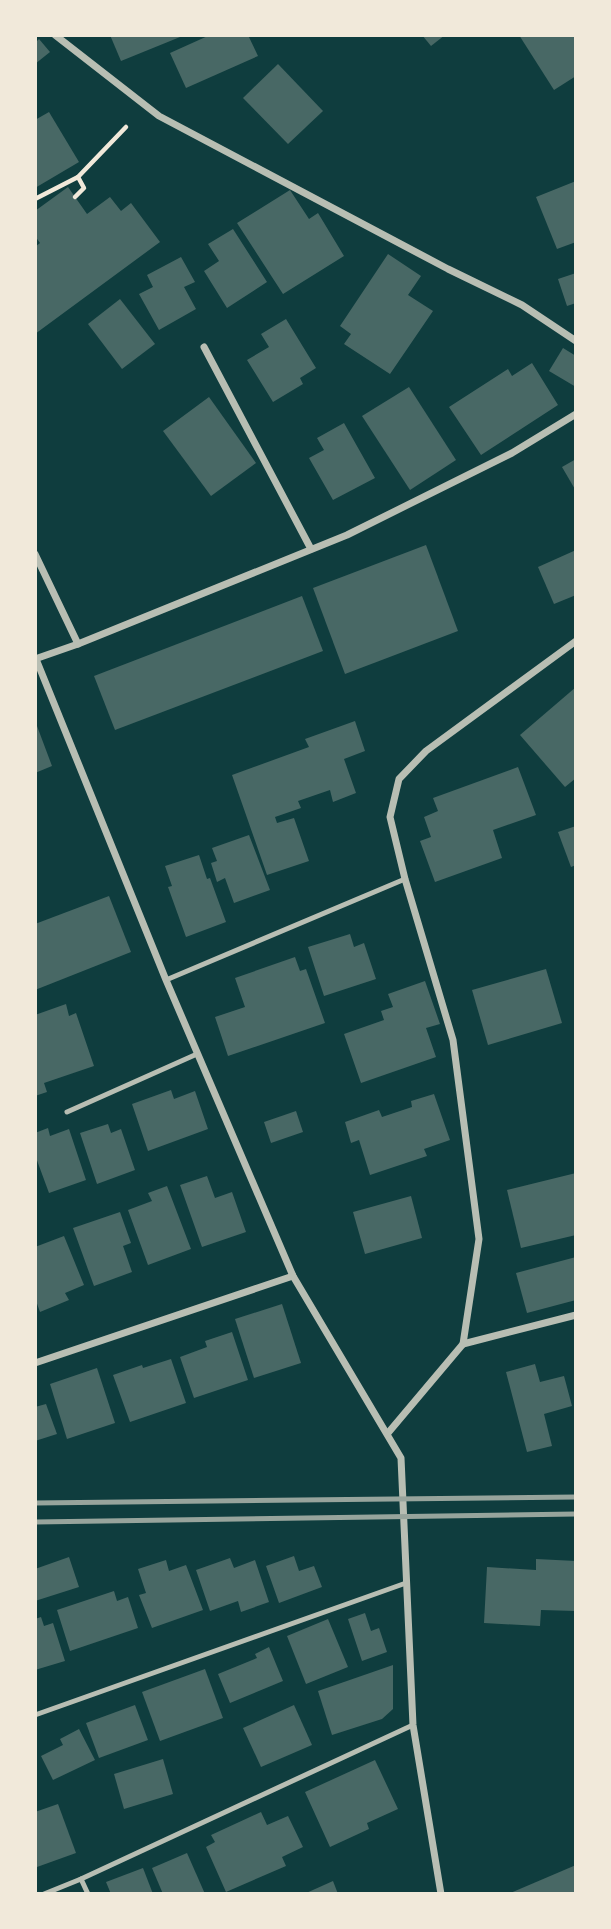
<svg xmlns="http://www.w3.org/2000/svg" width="611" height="1929" font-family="'Alegreya Sans',sans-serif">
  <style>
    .building { fill: #486865 }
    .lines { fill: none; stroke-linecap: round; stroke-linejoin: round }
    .path { stroke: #f1e9da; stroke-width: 4.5 }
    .service { stroke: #b8beb3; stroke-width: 5 }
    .minor { stroke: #b8beb3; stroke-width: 7 }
    .rail { stroke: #97a49c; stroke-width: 5 }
  </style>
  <rect width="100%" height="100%" fill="#0f3d3e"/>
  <g class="building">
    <path d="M110 35H185L121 61Z"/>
    <path d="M210 35H248L258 56 186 88 170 53Z"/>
    <path d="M422 35H445L431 46Z"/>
    <path d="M519 35H576V76L554 90Z"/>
    <path d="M39 39 50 52 35 64V43Z"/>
    <path d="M278 64 323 111 288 144 243 98Z"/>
    <path d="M49 112 79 162 35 188V120Z"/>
    <path d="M576 181V242L557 249 536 197Z"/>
    <path d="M68 187 87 214 110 197 121 211 131 203 160 242 35 334V247L40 243 35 236V211Z"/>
    <path d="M290 190 309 219 318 213 344 256 283 294 237 223Z"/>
    <path d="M233 229 267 282 227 308 204 271 219 261 208 244Z"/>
    <path d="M388 254 421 276 408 295 433 311 390 374 344 344 351 334 340 326Z"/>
    <path d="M181 257 195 282 184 287 196 309 159 330 139 294 153 287 147 275Z"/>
    <path d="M576 273V303L567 306 558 279Z"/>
    <path d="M120 299 155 344 122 369 88 324Z"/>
    <path d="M286 319 316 368 300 378 303 384 273 402 247 360 269 347 261 334Z"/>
    <path d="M563 348 576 356V387L549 371Z"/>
    <path d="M532 363 558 405 481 455 449 407 508 369 512 376Z"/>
    <path d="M409 387 456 460 410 490 362 416Z"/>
    <path d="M209 397 256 463 211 496 163 431Z"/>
    <path d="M344 423 375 478 333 500 309 458 324 450 317 438Z"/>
    <path d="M576 459V491L562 467Z"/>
    <path d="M426 545 458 631 345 674 313 588Z"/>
    <path d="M576 550V595L554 604 538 567Z"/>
    <path d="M302 596 323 651 115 730 94 676Z"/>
    <path d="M576 687V778L565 787 520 735Z"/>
    <path d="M355 721 365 751 344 759 356 793 333 802 330 790 298 801 301 808 275 817 277 823 294 818 309 861 267 875 232 775 309 747 305 739Z"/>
    <path d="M37 726 52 766 35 773V727Z"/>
    <path d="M518 767 536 815 493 830 502 858 435 882 420 841 431 837 424 817 438 811 433 798Z"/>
    <path d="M576 826V865L571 867 558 832Z"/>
    <path d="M249 835 270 890 234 903 225 878 217 882 211 863 217 861 212 848Z"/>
    <path d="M199 855 207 879 210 878 226 922 186 937 168 887 172 886 165 866Z"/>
    <path d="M109 896 131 952 35 990V924Z"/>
    <path d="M350 934 354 947 364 943 376 979 324 996 308 947Z"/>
    <path d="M295 957 300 971 306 969 325 1023 228 1056 215 1017 245 1007 235 978Z"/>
    <path d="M546 969 562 1023 488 1045 472 990Z"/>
    <path d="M425 981 440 1024 426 1028 436 1057 361 1083 344 1034 384 1020 381 1011 393 1007 388 994Z"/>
    <path d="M66 1004 69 1016 76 1013 94 1066 44 1083 47 1092 35 1096V1015Z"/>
    <path d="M171 1090 174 1099 195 1091 208 1129 148 1151 132 1104Z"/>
    <path d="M434 1094 450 1140 424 1149 427 1156 370 1175 359 1140 351 1143 345 1122 379 1110 382 1117 412 1107 411 1101Z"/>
    <path d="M296 1111 303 1132 271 1143 264 1122Z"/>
    <path d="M108 1124 111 1133 121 1129 135 1170 97 1184 80 1133Z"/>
    <path d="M48 1128 50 1136 69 1129 86 1180 49 1193 35 1155V1133Z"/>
    <path d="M576 1173V1235L521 1248 507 1190Z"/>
    <path d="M207 1176 215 1198 232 1192 246 1232 202 1247 180 1185Z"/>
    <path d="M167 1186 191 1249 148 1265 128 1210 152 1201 148 1193Z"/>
    <path d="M411 1196 422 1238 365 1254 353 1212Z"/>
    <path d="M120 1212 131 1243 123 1246 132 1272 94 1286 73 1228Z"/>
    <path d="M64 1236 84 1285 65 1293 69 1300 40 1312 35 1298V1247Z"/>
    <path d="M576 1257V1300L527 1313 516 1273Z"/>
    <path d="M282 1304 301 1363 254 1378 235 1319Z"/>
    <path d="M232 1332 248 1380 194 1398 180 1357 207 1347 205 1341Z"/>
    <path d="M171 1359 186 1403 130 1422 113 1375 142 1365 143 1368Z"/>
    <path d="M535 1364 540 1382 564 1376 572 1406 544 1414 552 1446 527 1452 506 1372Z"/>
    <path d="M97 1368 115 1423 67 1439 50 1384Z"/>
    <path d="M46 1404 57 1434 35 1441V1407Z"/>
    <path d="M294 1556 299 1571 314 1566 322 1587 279 1603 266 1566Z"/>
    <path d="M69 1557 79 1587 35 1601V1569Z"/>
    <path d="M230 1558 234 1568 255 1560 269 1602 241 1612 238 1601 210 1611 196 1570Z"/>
    <path d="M536 1559 576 1561V1611L541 1610 540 1626 484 1623 487 1567 536 1570Z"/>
    <path d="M166 1560 169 1571 186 1565 203 1610 152 1628 139 1595 146 1593 138 1569Z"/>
    <path d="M114 1591 117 1601 128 1597 138 1628 70 1651 57 1610Z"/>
    <path d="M365 1613 371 1631 379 1628 387 1652 362 1661 348 1619Z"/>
    <path d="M41 1617 44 1626 53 1623 65 1661 35 1670V1619Z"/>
    <path d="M328 1619 348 1667 306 1684 287 1636Z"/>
    <path d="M269 1647 283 1681 230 1703 218 1674 257 1658 255 1654Z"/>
    <path d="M393 1665V1709L382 1719 332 1735 318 1691Z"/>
    <path d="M205 1669 223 1718 160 1741 142 1692Z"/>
    <path d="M135 1705 148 1740 99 1758 86 1723Z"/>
    <path d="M294 1705 312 1745 261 1767 243 1728Z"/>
    <path d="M79 1729 95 1760 53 1780 41 1756 63 1745 60 1739Z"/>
    <path d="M163 1759 173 1794 124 1809 114 1774Z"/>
    <path d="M375 1760 398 1809 367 1823 369 1829 330 1847 305 1792Z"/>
    <path d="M58 1804 76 1853 37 1867 35 1861V1812Z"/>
    <path d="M261 1812 267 1825 288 1816 303 1847 282 1857 286 1866 226 1892 206 1847 215 1842 211 1835Z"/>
    <path d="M187 1853 205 1894H163L152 1868Z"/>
    <path d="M576 1865V1894H508Z"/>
    <path d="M143 1868 153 1894H111L106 1882Z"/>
    <path d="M333 1881 338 1894H304Z"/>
  </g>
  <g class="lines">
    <g class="path">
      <path d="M78 177 126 127"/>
      <path d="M35 199 78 177 84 188 75 197"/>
    </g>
    <g class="service">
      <path d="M166 980 405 879"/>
      <path d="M67 1112 197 1054"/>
      <path d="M35 1715 406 1583"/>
      <path d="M81 1879 88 1894"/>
      <path d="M44 1894 81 1879 413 1725"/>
    </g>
    <g class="minor">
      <path d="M55 35 159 116 448 269 522 305 576 341"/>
      <path d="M204 347 311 549"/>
      <path d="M35 554 78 644"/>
      <path d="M35 659 78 644 347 535 512 453 576 414"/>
      <path d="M36 659 166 980 293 1276 401 1458 413 1725 441 1894"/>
      <path d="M463 1344 576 1315"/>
      <path d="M35 1363 293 1276"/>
      <path d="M388 1433 463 1344 479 1239 453 1040 405 879 390 817 399 779 426 751 576 641"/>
    </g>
    <g class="rail">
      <path d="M35 1503 576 1497"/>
      <path d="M35 1522 576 1514"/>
    </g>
  </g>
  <rect width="611" height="1929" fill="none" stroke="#f1e9da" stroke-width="74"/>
</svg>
